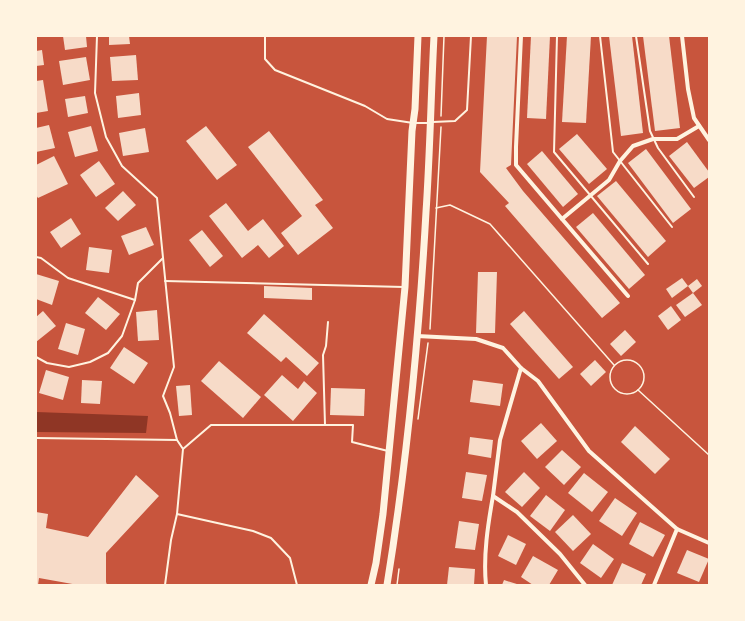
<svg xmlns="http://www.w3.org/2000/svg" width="745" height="621" font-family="Barlow,sans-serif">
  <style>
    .water { fill: #8f3625 }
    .building { fill: #f7dbc8 }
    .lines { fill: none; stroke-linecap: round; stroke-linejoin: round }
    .path { stroke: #fff3e0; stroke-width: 1.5 }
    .service { stroke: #fff3e0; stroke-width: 2 }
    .minor { stroke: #fff3e0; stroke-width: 4 }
    .trunk { stroke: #fff3e0; stroke-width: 7 }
  </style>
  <rect width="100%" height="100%" fill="#c8553d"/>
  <path class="water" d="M36 412 148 416 146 433 36 432Z"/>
  <g class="building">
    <path d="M63 36H86L87 47 65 50Z"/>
    <path d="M109 36H129L130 44 109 45Z"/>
    <path d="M487 36H517L511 165 506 168 523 191 620 303 602 318 505 206 509 203 480 172Z"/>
    <path d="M531 36H550L546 119 527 118Z"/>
    <path d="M567 36H591L586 123 562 122Z"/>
    <path d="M609 36H632L643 133 621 136Z"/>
    <path d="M643 36H669L680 128 655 131Z"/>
    <path d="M42 50 44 65 36 66V51Z"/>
    <path d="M136 55 138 80 112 81 110 57Z"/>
    <path d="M86 57 90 80 63 85 59 61Z"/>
    <path d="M43 80 48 111 36 113V81Z"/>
    <path d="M139 93 141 115 118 118 116 96Z"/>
    <path d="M85 96 88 113 68 117 65 99Z"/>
    <path d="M49 125 55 148 36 152V128Z"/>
    <path d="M91 126 98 151 75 157 68 132Z"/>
    <path d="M206 126 237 165 217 180 186 141Z"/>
    <path d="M145 128 149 152 123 156 119 133Z"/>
    <path d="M269 131 323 200 315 205 333 228 298 255 281 233 302 216 248 147Z"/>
    <path d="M577 134 607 169 589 184 559 149Z"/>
    <path d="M687 142 709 172V177L694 188 669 156Z"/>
    <path d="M646 149 691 209 673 223 628 163Z"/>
    <path d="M542 151 578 194 563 207 527 164Z"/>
    <path d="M54 156 68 184 38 198 36 195V165Z"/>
    <path d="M99 161 115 184 96 197 80 175Z"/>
    <path d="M616 181 666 241 648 257 597 196Z"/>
    <path d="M123 191 136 205 118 221 105 208Z"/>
    <path d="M226 203 248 231 263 219 284 246 269 258 258 245 242 258 209 216Z"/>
    <path d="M593 213 645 275 629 289 576 227Z"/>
    <path d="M71 218 81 234 61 248 50 232Z"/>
    <path d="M146 227 154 245 129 255 121 236Z"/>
    <path d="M202 230 223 256 210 267 189 240Z"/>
    <path d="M89 247 112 250 109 273 86 270Z"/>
    <path d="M478 272H497L495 333H476Z"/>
    <path d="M36 274 59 281 52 305 36 299Z"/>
    <path d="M682 278 688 286 672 298 666 289Z"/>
    <path d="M697 279 702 286 693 293 688 286Z"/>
    <path d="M264 286 312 288V300L264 298Z"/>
    <path d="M693 293 702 305 685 317 676 305Z"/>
    <path d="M98 297 120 314 106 330 85 313Z"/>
    <path d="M671 306 681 320 668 330 658 316Z"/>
    <path d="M157 310 159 340 138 341 136 312Z"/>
    <path d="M43 311 56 326 36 342V317Z"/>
    <path d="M524 311 573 367 559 379 510 324Z"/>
    <path d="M264 314 319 363 307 376 286 357 281 362 247 333Z"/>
    <path d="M66 323 85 329 78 355 58 349Z"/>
    <path d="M625 330 636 342 621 356 610 344Z"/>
    <path d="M124 347 148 363 134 384 110 368Z"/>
    <path d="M595 360 606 372 591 386 580 374Z"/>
    <path d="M219 361 261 397 243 418 201 381Z"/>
    <path d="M46 370 69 377 63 400 39 393Z"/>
    <path d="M282 375 298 389 304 381 317 393 293 421 264 395Z"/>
    <path d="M82 380 102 381 100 404 81 403Z"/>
    <path d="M473 380 503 384 500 406 470 402Z"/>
    <path d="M190 385 192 415 179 416 176 386Z"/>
    <path d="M331 388 365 389 364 416 330 415Z"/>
    <path d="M541 423 557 441 537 459 521 441Z"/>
    <path d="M635 426 670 459 655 474 621 442Z"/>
    <path d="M470 437 493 440 491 458 468 454Z"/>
    <path d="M562 450 581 467 564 485 545 467Z"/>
    <path d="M466 472 487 475 482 501 462 498Z"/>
    <path d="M524 472 540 488 522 507 505 492Z"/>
    <path d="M584 473 608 492 592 512 568 493Z"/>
    <path d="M136 475 159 496 106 553V582L107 585H78L39 578 38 585H36V512L48 514 46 528 88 537Z"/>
    <path d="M546 495 565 510 550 531 530 516Z"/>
    <path d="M615 498 637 513 622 536 599 521Z"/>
    <path d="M573 515 591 534 573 551 555 532Z"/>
    <path d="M459 521 479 524 475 550 455 548Z"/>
    <path d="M640 522 665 535 653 557 629 544Z"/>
    <path d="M508 535 526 544 516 565 498 556Z"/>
    <path d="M593 544 614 559 601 578 580 563Z"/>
    <path d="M687 550 709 559 699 582 677 573Z"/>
    <path d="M533 556 558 570 549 585H533L521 577Z"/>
    <path d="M622 563 646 574 641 585H612Z"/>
    <path d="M449 567 475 569 474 585H447Z"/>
    <path d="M504 580 520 585H502Z"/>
  </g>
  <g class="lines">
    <g class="path">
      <path d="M441 116 444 36"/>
      <path d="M436 208 450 205 490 224 614 365"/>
      <path d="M430 329 441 127"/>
      <circle cx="627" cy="377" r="17"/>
      <path d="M638 390 709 455"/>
      <path d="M418 419 428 343"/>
      <path d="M397 585 399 569"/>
    </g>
    <g class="service">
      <path d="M97 36 95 93 106 137 122 166 157 198 174 367 163 396 170 413 177 440"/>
      <path d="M265 36V59L275 70 365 106 387 119 413 123H428"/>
      <path d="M557 36 554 152 648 264"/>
      <path d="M600 36 613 152 672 227"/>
      <path d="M636 36 650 131 658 148 694 197"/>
      <path d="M433 122 455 121 467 110 471 36"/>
      <path d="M36 257 41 258 68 278 135 300"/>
      <path d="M165 281 404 287"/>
      <path d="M36 357 47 363 69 367 90 362 108 353 122 336 135 300 138 283 163 258"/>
      <path d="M325 425 323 355 326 346 328 322"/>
      <path d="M36 438 177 440 183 449 211 425H353L352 442 388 451"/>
      <path d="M177 514 253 531 271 538 290 558 297 585"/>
      <path d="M165 585 171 540 177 514 183 449"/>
    </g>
    <g class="minor">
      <path d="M521 36 516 147V165L562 219 609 180 620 161 633 146 653 139H677L699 126"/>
      <path d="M682 36 688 89 694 118 709 140"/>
      <path d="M562 219 628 296"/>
      <path d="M417 336 476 339 503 348 521 368 500 440 493 496 517 512 560 554 585 585"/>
      <path d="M521 368 538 381 589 451 677 529 654 585"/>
      <path d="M677 529 709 543"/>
      <path d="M486 585C483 556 488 524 493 496"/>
    </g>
    <g class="trunk">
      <path d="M371 585 376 563 383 514 405 287 412 131 415 109 418 36"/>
      <path d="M387 585C407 462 419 336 426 212 430 153 431 94 434 36"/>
    </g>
  </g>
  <rect width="745" height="621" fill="none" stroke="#fff3e0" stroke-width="74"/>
</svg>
